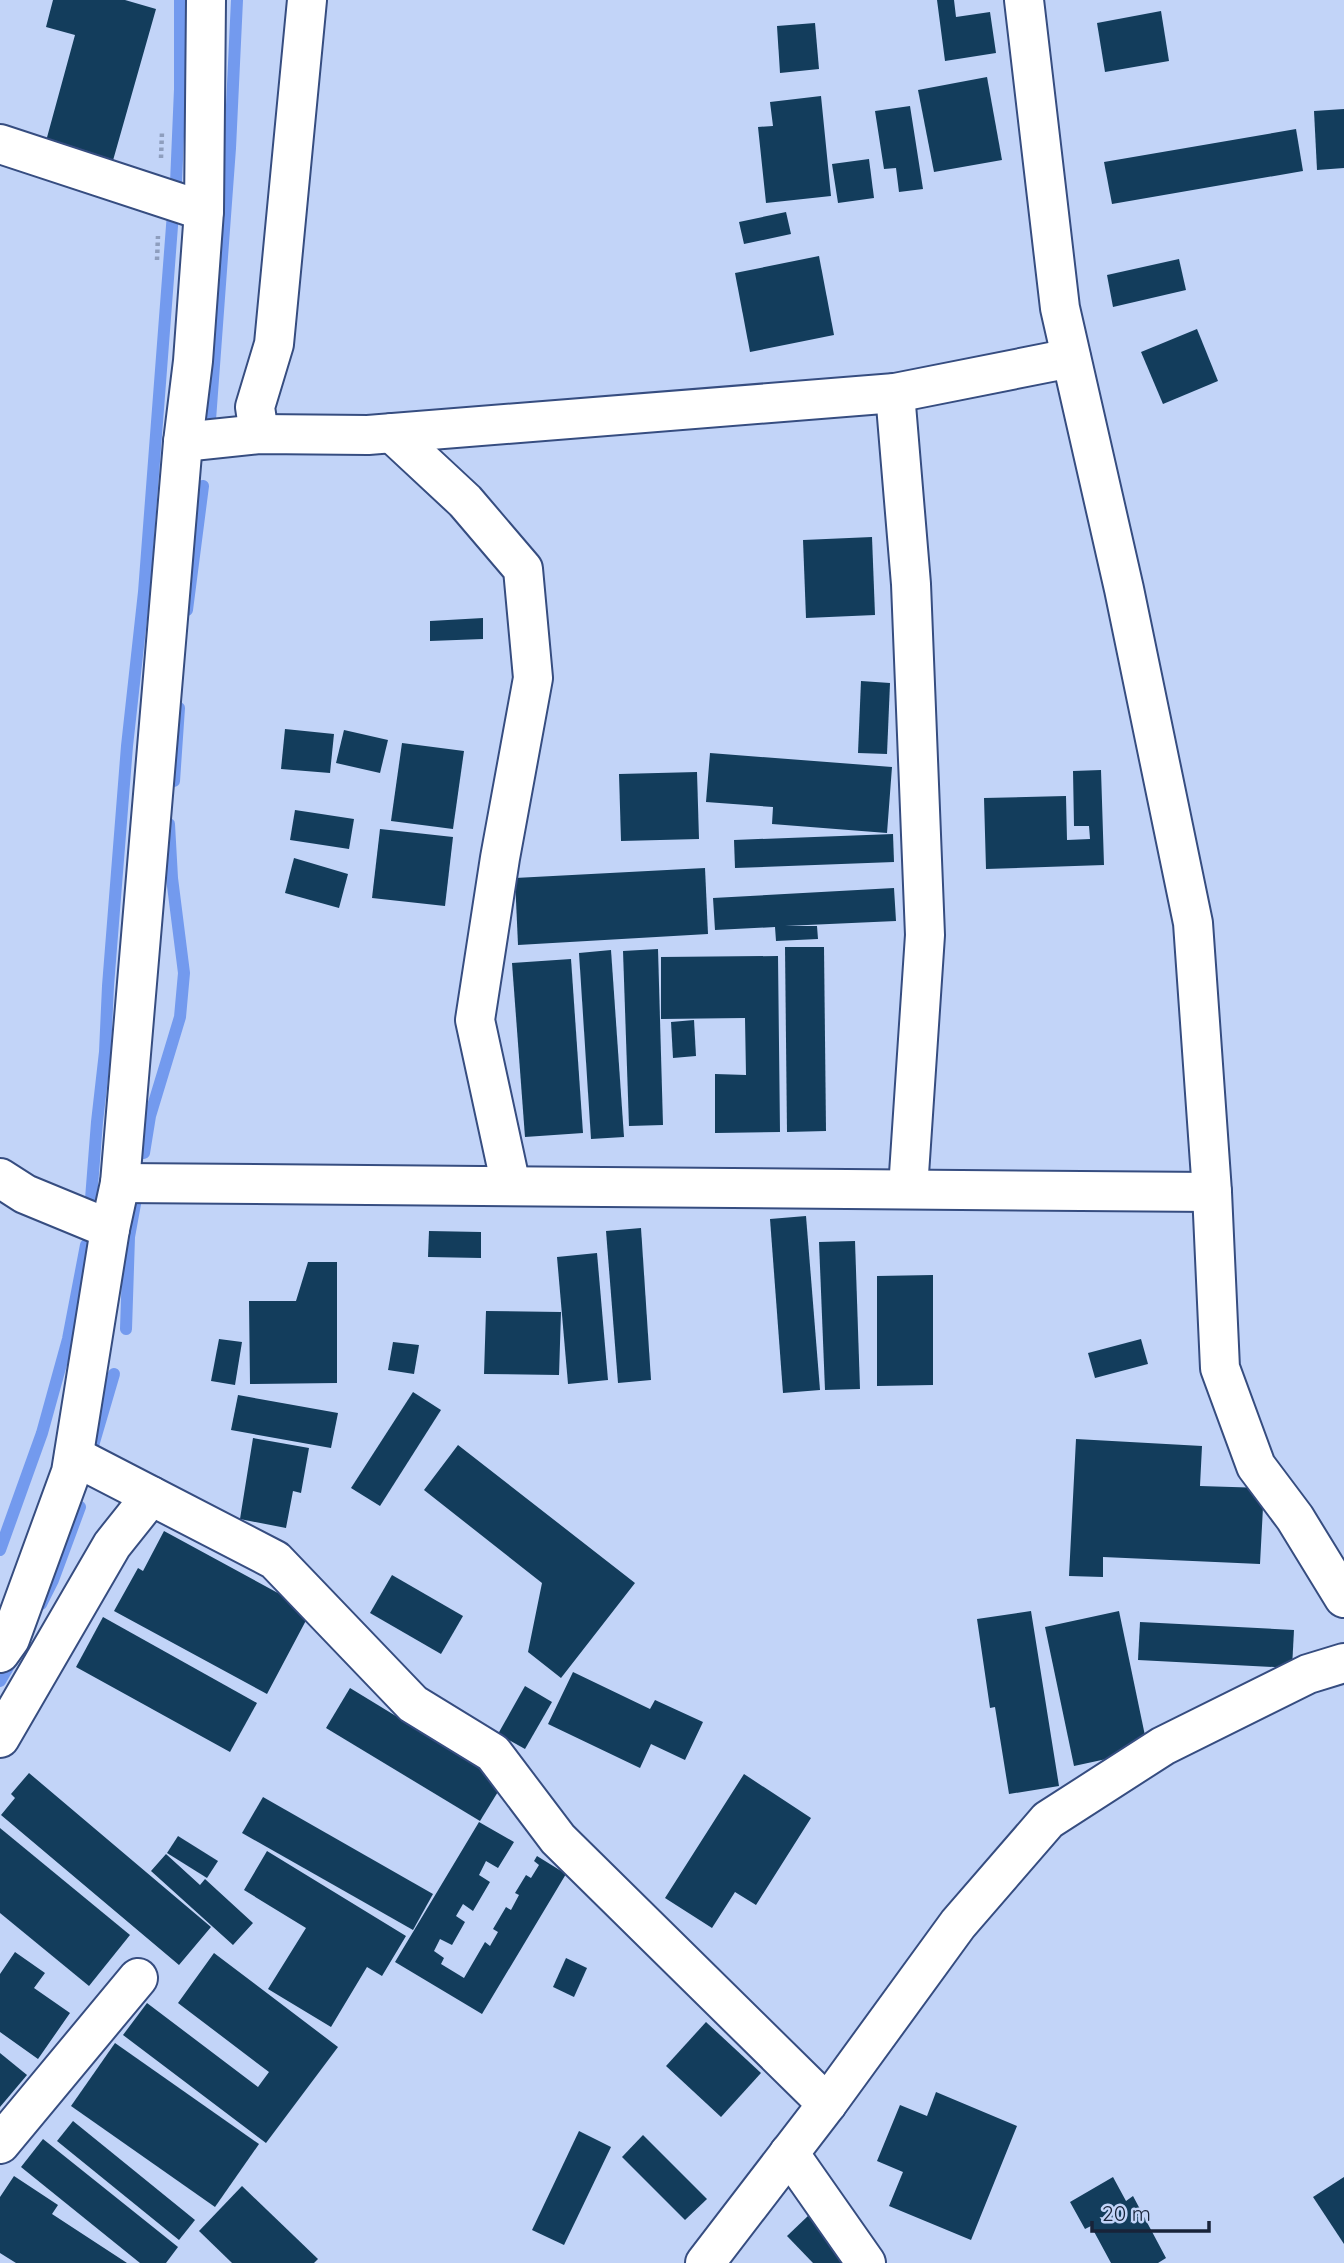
<svg xmlns="http://www.w3.org/2000/svg" width="1344" height="2263" font-family="Quicksand,sans-serif">
  <style>
    .lines { fill: none; stroke-linecap: round; stroke-linejoin: round }
    .stream { stroke: #739aee; stroke-width: 12 }
    .building { fill: #133d5c }
    .minor-casing { stroke: #364d80; stroke-width: 42 }
    .path { stroke: #8e9ebe; stroke-width: 4.5; stroke-dasharray: 3.5 3.5; stroke-linecap: butt }
    .minor { stroke: #fff; stroke-width: 38 }
  </style>
  <rect width="100%" height="100%" fill="#c2d4f8"/>
  <g class="lines">
    <g class="stream">
      <path d="M176 183 180 89V1"/>
      <path d="M210 420 230 148 237 0"/>
      <path d="M187 610 203 486"/>
      <path d="M174 781 179 708"/>
      <path d="M144 1153 150 1116 180 1017 184 973 172 878 169 824"/>
      <path d="M91 1199 97 1122 105 1052 108 986 127 746 144 592 173 213"/>
      <path d="M126 1329 129 1237 135 1204"/>
      <path d="M92 1449 114 1374"/>
      <path d="M0 1550 42 1433 68 1339 86 1245"/>
      <path d="M41 1604 53 1580 80 1507"/>
      <path d="M0 1681 14 1657"/>
    </g>
  </g>
  <g class="building">
    <path d="M53 0H125L156 9 110 171 43 152 75 35 46 27Z"/>
    <path d="M937 0H954L956 17 990 12 996 53 945 61Z"/>
    <path d="M1161 11 1169 61 1105 72 1097 23Z"/>
    <path d="M815 23 819 69 780 73 777 26Z"/>
    <path d="M987 77 1002 160 934 172 918 90Z"/>
    <path d="M821 96 831 196 766 203 758 127 773 126 770 102Z"/>
    <path d="M910 106 923 189 899 192 896 168 884 169 875 111Z"/>
    <path d="M1344 109V168L1317 170 1314 111Z"/>
    <path d="M1296 129 1303 171 1112 204 1104 162Z"/>
    <path d="M869 159 874 198 838 203 832 164Z"/>
    <path d="M786 212 791 234 744 244 739 222Z"/>
    <path d="M819 256 834 335 750 352 735 273Z"/>
    <path d="M1179 259 1186 290 1113 307 1107 275Z"/>
    <path d="M1197 329 1218 381 1163 404 1141 352Z"/>
    <path d="M872 537 875 615 806 618 803 540Z"/>
    <path d="M483 618V639L430 641V621Z"/>
    <path d="M861 681 890 683 887 754 858 753Z"/>
    <path d="M285 729 334 734 330 773 281 769Z"/>
    <path d="M344 730 388 740 380 773 336 763Z"/>
    <path d="M402 743 464 751 453 829 391 821Z"/>
    <path d="M710 753 892 767 887 833 772 824 773 807 706 802Z"/>
    <path d="M1101 770 1104 865 986 869 984 798 1066 796 1067 840 1090 839 1089 826H1074L1073 771Z"/>
    <path d="M697 772 699 839 621 841 619 774Z"/>
    <path d="M295 810 354 819 349 849 290 840Z"/>
    <path d="M380 829 453 837 445 906 372 898Z"/>
    <path d="M893 834 894 862 735 868 734 840Z"/>
    <path d="M294 858 348 874 339 908 285 893Z"/>
    <path d="M705 868 708 934 518 945 515 878Z"/>
    <path d="M894 888 896 921 785 926H817L818 939 776 941 775 927 715 930 713 898Z"/>
    <path d="M785 947H824L826 1131 787 1132Z"/>
    <path d="M658 949 663 1125 629 1126 623 951Z"/>
    <path d="M611 950 624 1137 591 1139 579 953Z"/>
    <path d="M778 956 780 1132 715 1133V1074L746 1075 745 1018 661 1019V957Z"/>
    <path d="M571 959 583 1133 525 1137 512 963Z"/>
    <path d="M694 1020 696 1056 673 1058 671 1022Z"/>
    <path d="M806 1216 820 1390 783 1393 770 1219Z"/>
    <path d="M641 1228 651 1380 618 1383 606 1231Z"/>
    <path d="M429 1231 481 1232V1258L428 1257Z"/>
    <path d="M855 1241 860 1389 825 1390 819 1242Z"/>
    <path d="M597 1253 608 1380 568 1384 557 1257Z"/>
    <path d="M308 1262H337V1383L250 1384 249 1301H296Z"/>
    <path d="M933 1275V1385L877 1386V1276Z"/>
    <path d="M486 1311 561 1312 559 1375 484 1374Z"/>
    <path d="M219 1339 242 1342 235 1385 211 1381Z"/>
    <path d="M1141 1339 1148 1364 1095 1378 1088 1353Z"/>
    <path d="M393 1342 419 1345 414 1374 388 1370Z"/>
    <path d="M413 1392 441 1410 380 1506 351 1488Z"/>
    <path d="M238 1395 338 1413 331 1448 231 1430Z"/>
    <path d="M253 1438 309 1448 301 1493 293 1491 286 1528 240 1519Z"/>
    <path d="M1076 1439 1202 1446 1200 1486 1264 1488 1260 1564 1103 1557V1577L1069 1576Z"/>
    <path d="M458 1445 635 1583 561 1678 528 1652 542 1583 424 1490Z"/>
    <path d="M164 1531 311 1611 267 1694 114 1611 138 1568 143 1571Z"/>
    <path d="M392 1575 463 1616 441 1654 370 1613Z"/>
    <path d="M1031 1611 1059 1786 1009 1794 995 1707 990 1708 977 1619Z"/>
    <path d="M1119 1611 1148 1750 1074 1766 1045 1627Z"/>
    <path d="M103 1617 257 1703 230 1752 76 1667Z"/>
    <path d="M1140 1622 1294 1630 1292 1668 1138 1660Z"/>
    <path d="M573 1672 650 1709 655 1700 703 1722 685 1760 651 1744 640 1768 548 1724Z"/>
    <path d="M525 1686 552 1702 525 1749 498 1734Z"/>
    <path d="M350 1688 504 1782 480 1821 326 1728Z"/>
    <path d="M29 1773 211 1927 179 1965 1 1815 15 1798 11 1794Z"/>
    <path d="M744 1774 811 1818 756 1905 735 1892 712 1928 665 1898Z"/>
    <path d="M263 1797 433 1894 413 1930 242 1833Z"/>
    <path d="M479 1822 514 1842 498 1868 486 1861 479 1875 490 1882 473 1911 463 1904 456 1916 465 1922 452 1945 440 1939 434 1951 444 1958 441 1964 464 1978 485 1942 490 1946 498 1932 493 1929 506 1907 511 1910 519 1895 515 1893 526 1875 531 1878 539 1865 534 1861 537 1856 566 1874 482 2014 395 1962Z"/>
    <path d="M0 1828 130 1935 89 1986 0 1913Z"/>
    <path d="M178 1836 218 1861 207 1878 167 1853Z"/>
    <path d="M267 1851 406 1936 382 1976 367 1967 331 2027 268 1989 306 1928 244 1890Z"/>
    <path d="M166 1854 200 1885 205 1879 253 1923 233 1945 151 1871Z"/>
    <path d="M15 1952 45 1973 34 1988 70 2013 38 2059 0 2032V1974Z"/>
    <path d="M214 1953 338 2047 266 2143 123 2035 147 2003 258 2087 269 2072 178 2003Z"/>
    <path d="M566 1958 587 1968 574 1997 553 1987Z"/>
    <path d="M706 2022 761 2073 721 2117 666 2066Z"/>
    <path d="M115 2043 259 2144 215 2207 71 2106Z"/>
    <path d="M0 2053 27 2075 0 2107Z"/>
    <path d="M936 2092 1017 2126 971 2240 889 2206 903 2172 877 2161 900 2105 927 2116Z"/>
    <path d="M73 2121 195 2220 179 2240 57 2141Z"/>
    <path d="M579 2131 611 2147 564 2245 532 2230Z"/>
    <path d="M643 2135 707 2199 685 2220 622 2157Z"/>
    <path d="M43 2139 178 2247 166 2263H140L21 2167Z"/>
    <path d="M14 2176 58 2205 52 2214 127 2263H16L0 2253V2197Z"/>
    <path d="M1113 2177 1126 2201 1133 2196 1166 2258 1158 2263H1111L1091 2226 1085 2229 1070 2202Z"/>
    <path d="M1344 2177V2244L1313 2197Z"/>
    <path d="M242 2186 318 2259 314 2263H232L199 2231Z"/>
    <path d="M809 2215 854 2263H813L787 2236Z"/>
  </g>
  <g class="lines">
    <g class="minor-casing">
      <g id="minor">
        <path d="M1024 0 1060 308 1124 589 1193 923 1212 1192 1220 1368 1256 1466 1295 1518 1344 1598"/>
        <path d="M0 144 204 211"/>
        <path d="M895 393 911 584 925 935 908 1189"/>
        <path d="M392 433 465 501 523 569 533 678 500 858 475 1020 511 1186"/>
        <path d="M259 434 255 407 274 344 307 0"/>
        <path d="M183 442 259 434 368 435 895 393 1071 358"/>
        <path d="M0 1178 25 1194 110 1229"/>
        <path d="M120 1183 1212 1192"/>
        <path d="M74 1456 275 1560 413 1704 493 1753 558 1839 827 2104"/>
        <path d="M0 1653 10 1639 71 1472 110 1229 120 1183 183 442 193 361 204 211 206 0"/>
        <path d="M0 1738 112 1545 151 1496"/>
        <path d="M0 2144 138 1978"/>
        <path d="M789 2153 866 2263"/>
        <path d="M705 2263 827 2104 958 1924 1048 1820 1163 1746 1308 1674 1344 1663"/>
      </g>
    </g>
    <g class="path">
      <path d="M161 158 162 132"/>
      <path d="M157 260 158 236"/>
    </g>
    <use href="#minor" class="minor"/>
  </g>
  <path d="M1092 2221v10h117v-10" fill="none" stroke="#182339" stroke-width="3.5"/>
  <text x="1102" y="2221" font-size="21" fill="#182339" stroke="#c2d4f8" stroke-width="5" paint-order="stroke">20 m</text>
</svg>
